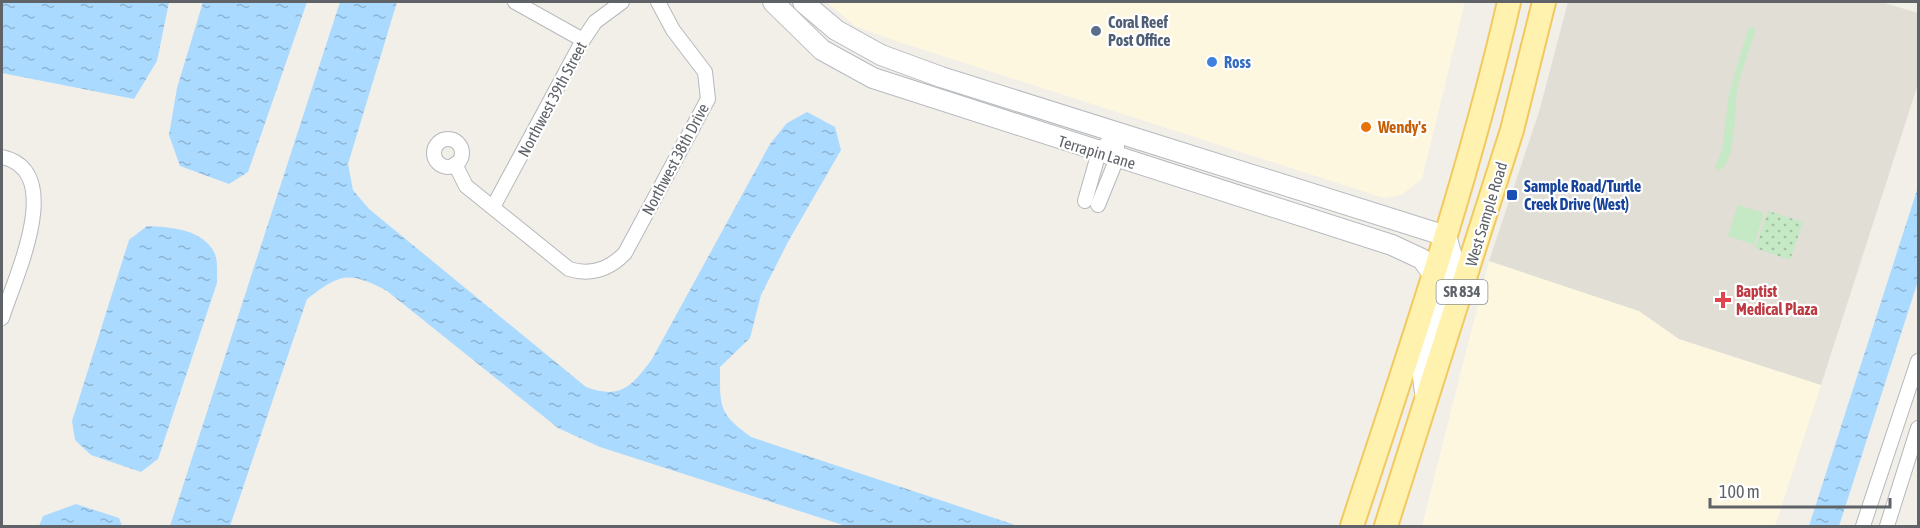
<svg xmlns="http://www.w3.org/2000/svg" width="1920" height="528" font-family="'Asap Condensed',sans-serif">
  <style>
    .commercial { fill: #fef7e0 }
    .education { fill: #e1ded6 }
    .grass { fill: #c5e8c5 }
    .park { fill: url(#park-dots) }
    .water { fill: url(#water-ripples) }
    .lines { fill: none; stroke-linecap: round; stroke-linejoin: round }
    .street-casing { stroke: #b5b8bc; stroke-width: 16 }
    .secondary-casing { stroke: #b6babf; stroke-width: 22 }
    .primary-casing { stroke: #f2c960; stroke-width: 26 }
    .street { stroke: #fff; stroke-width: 14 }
    .secondary { stroke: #fff; stroke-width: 20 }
    .primary { stroke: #fff2af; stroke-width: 22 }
    .service-dot { fill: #5c6f8a; stroke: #fff; stroke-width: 2 }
    .shop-dot { fill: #3f7fe0; stroke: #fff; stroke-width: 2 }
    .food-dot { fill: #e8710a; stroke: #fff; stroke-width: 2 }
    .transit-dot { fill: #1a4fb4; stroke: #fff; stroke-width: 2 }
    .health-dot { fill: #e0444e; stroke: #fff; stroke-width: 2 }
    .labels { text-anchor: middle; stroke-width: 4.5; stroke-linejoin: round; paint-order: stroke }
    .shield { fill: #fff; stroke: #8f9295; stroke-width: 1.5 }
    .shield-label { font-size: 15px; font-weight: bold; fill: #5f6368 }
    .service-label { font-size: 16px; font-weight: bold; fill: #4e5e75; stroke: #fff; text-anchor: start }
    .shop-label { font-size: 16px; font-weight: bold; fill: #366cbe; stroke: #fff; text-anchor: start }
    .street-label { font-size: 16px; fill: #5f6368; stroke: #fff }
    .food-label { font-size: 16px; font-weight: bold; fill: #c56008; stroke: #fff; text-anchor: start }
    .transit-label { font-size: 16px; font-weight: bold; fill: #164399; stroke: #fff; text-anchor: start }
    .health-label { font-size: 16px; font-weight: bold; fill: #be3a42; stroke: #fff; text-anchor: start }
  </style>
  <defs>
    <pattern id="park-dots" width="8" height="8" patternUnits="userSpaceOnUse" patternTransform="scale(1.5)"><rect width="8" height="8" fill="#c5e8c5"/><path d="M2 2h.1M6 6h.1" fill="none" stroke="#a3c0a4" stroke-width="1.8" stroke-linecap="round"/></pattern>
    <pattern id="water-ripples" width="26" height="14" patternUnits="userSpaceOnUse" patternTransform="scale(1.5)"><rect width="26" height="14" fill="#aadaff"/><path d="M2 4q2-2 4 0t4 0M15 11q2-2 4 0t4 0" fill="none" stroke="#8eb4d2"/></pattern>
  </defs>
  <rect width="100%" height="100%" fill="#f1efe8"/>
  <g class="commercial">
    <path d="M827 2H1465L1422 179 1401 195 1384 198 896 41 855 26Z"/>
    <path d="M1489 261 1639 311 1679 339 1821 385 1775 526H1422Z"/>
  </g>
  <path class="education" d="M1568 2H1881L1918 13V84L1821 385 1679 339 1639 311 1489 261 1539 112Z"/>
  <g class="grass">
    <path d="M1753 27 1755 31C1750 48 1743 66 1738 84 1734 103 1738 163 1718 171L1715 167 1722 151 1729 94 1748 29Z"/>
    <path d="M1738 205 1764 213 1754 245 1728 236Z"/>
  </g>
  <path class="park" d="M1768 211 1803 222 1790 260 1755 248Z"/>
  <g class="water">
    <path d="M2 2H169L157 61 134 99 2 73Z"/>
    <path d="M203 2H307L248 172 229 184 180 166 169 135 177 88Z"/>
    <path d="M340 2H397L348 164 353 190 369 209 586 387C621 400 632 386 652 359L770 144 787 123 807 112 835 127 841 150 789 240 761 295 750 338 720 367C720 407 718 413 751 437L1018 526H846L600 447 558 428 387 291C349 271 341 273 307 299L230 526H170Z"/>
    <path d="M1918 187V281L1839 526H1809Z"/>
    <path d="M147 226C170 227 204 229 215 254 218 262 217 275 217 283L158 459 141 472 91 455 75 440 72 421 129 240Z"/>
    <path d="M76 504 119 518 122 526H39L43 516Z"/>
  </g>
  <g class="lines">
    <g class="street-casing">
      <g id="street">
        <path d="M515 2 583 40"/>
        <circle cx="448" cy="153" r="14"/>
        <path d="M2 157C67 171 14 279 2 318"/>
        <path d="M455 164 466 186 569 269C591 276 610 269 625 253L708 99 705 72 673 30 658 2"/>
        <path d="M1085 201 1099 152 1117 132"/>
        <path d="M1098 205 1117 158V132"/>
        <path d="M493 207 583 40 595 22 622 2"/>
        <path d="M1863 526 1918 361"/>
        <path d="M1887 526 1918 428"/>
      </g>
    </g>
    <g class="secondary-casing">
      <g id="secondary">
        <path d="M773 2 822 50 873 78 1392 245 1422 259 1434 276"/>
        <path d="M803 2 836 30 881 55 941 77 1446 236 1453 260V281L1422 370 1426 400"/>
      </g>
    </g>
    <g class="primary-casing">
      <g id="primary">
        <path d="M1352 526C1409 353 1468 180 1509 2"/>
        <path d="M1386 526 1512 130 1544 2"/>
      </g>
    </g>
    <use href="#street" class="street"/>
    <use href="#secondary" class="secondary"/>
    <use href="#primary" class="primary"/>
  </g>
  <circle class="service-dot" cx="1096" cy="31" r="6"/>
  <circle class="shop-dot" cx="1212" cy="62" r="6"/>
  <circle class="food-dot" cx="1366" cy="127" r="6"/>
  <rect class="transit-dot" x="1506" y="189" width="12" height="12" rx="3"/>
  <path class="health-dot" d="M1720 291h6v6h6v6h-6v6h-6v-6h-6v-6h6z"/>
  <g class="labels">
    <rect class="shield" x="1436.5" y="280" width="51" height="24" rx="4.5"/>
    <g class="shield-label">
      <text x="1462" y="297">SR 834</text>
    </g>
    <g class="service-label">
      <text x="1108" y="28">Coral Reef<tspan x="1108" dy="18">Post Office</tspan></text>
    </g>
    <g class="shop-label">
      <text x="1224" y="68">Ross</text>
    </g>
    <g class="street-label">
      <text transform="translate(552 99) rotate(-62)" y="6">Northwest 39th Street</text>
      <text transform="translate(1097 152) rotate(17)" y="6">Terrapin Lane</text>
      <text transform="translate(675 159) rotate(-62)" y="6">Northwest 38th Drive</text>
      <text transform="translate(1486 214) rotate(-73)" y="6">West Sample Road</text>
    </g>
    <g class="food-label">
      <text x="1378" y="133">Wendy's</text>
    </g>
    <g class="transit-label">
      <text x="1524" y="192">Sample Road/Turtle<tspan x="1524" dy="18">Creek Drive (West)</tspan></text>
    </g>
    <g class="health-label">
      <text x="1736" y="297">Baptist<tspan x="1736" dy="18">Medical Plaza</tspan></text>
    </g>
  </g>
  <rect width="1920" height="528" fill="none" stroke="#5f6368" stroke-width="6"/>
  <path d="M1710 498v9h180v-9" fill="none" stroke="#5f6368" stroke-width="3"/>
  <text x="1719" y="498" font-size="18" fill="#5f6368" stroke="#ffffff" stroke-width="4.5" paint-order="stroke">100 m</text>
</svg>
